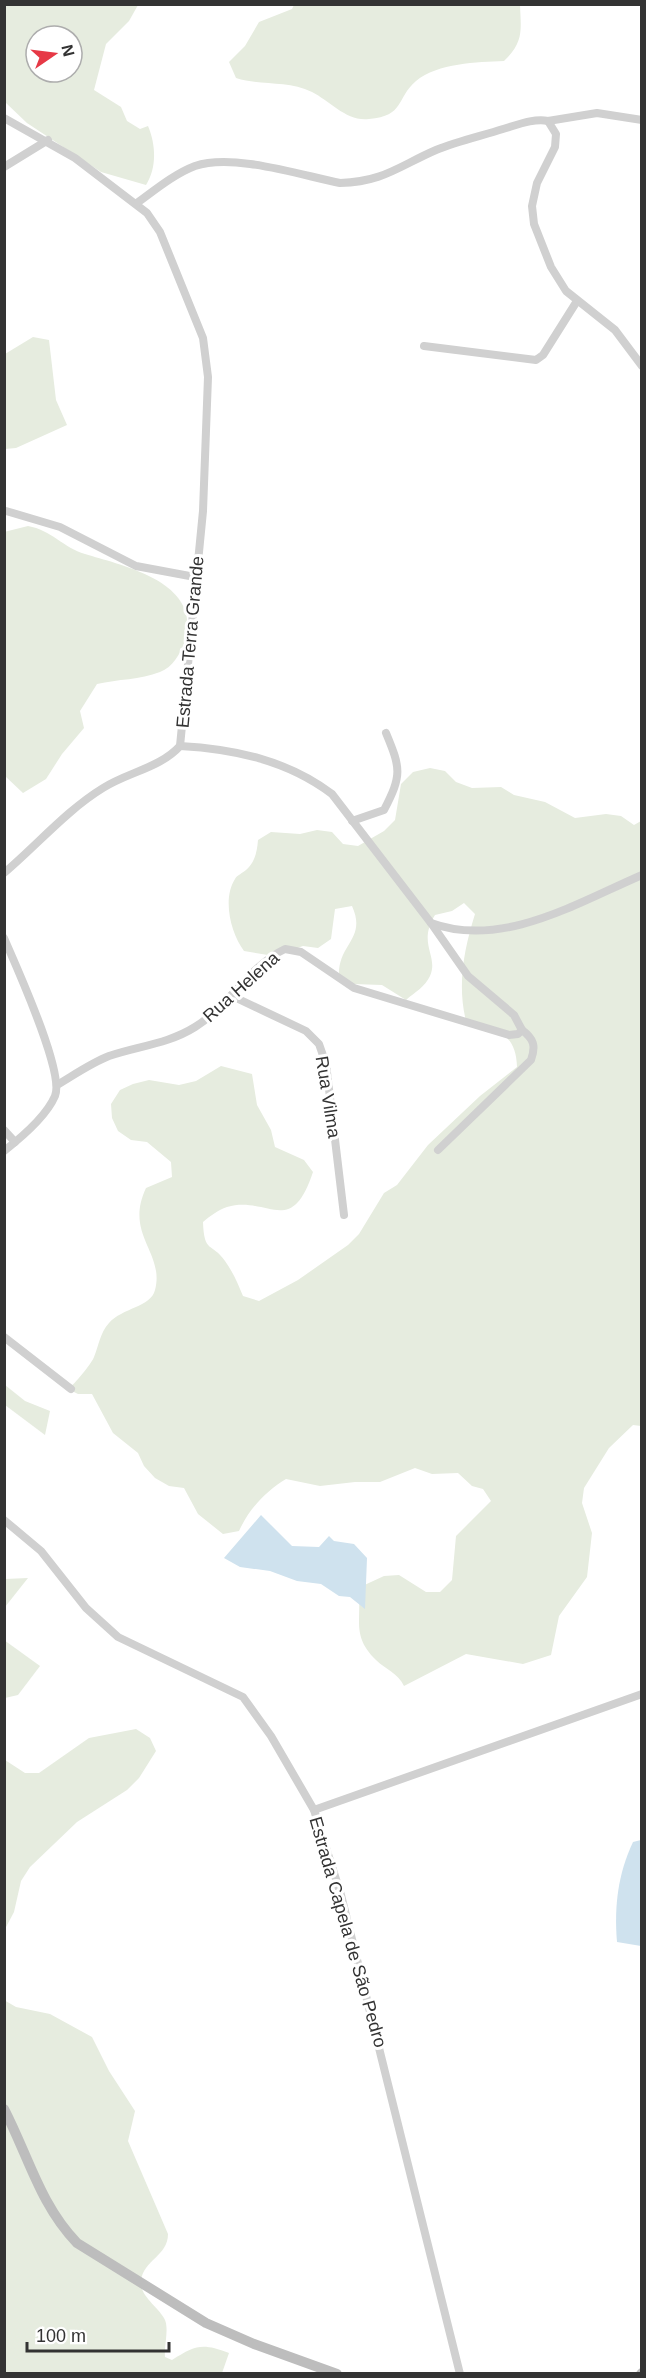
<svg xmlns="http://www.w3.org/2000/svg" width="646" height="2378" font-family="Helvetica,sans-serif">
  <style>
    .green { fill: #e6ecdf; fill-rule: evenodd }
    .water { fill: #cfe2ee }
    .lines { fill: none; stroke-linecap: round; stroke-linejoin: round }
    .street { stroke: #d0d0d0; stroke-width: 8 }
    .secondary { stroke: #bdbdbd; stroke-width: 10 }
    .labels { text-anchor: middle; stroke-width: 6; stroke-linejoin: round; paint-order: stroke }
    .street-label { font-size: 18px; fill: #333; stroke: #fff }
  </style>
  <rect width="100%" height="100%" fill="#fff"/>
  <g class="green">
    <path d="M4 5H138L129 21 106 44 94 90 121 107 127 121 140 129 148 126C156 145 157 168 146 185L101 172 27 123 5 102ZM36 36H72V72H36Z"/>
    <path d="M294 5H520C521 30 524 42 504 61 477 62 438 63 416 81 396 98 405 116 369 119 347 122 330 101 312 92 287 80 261 86 236 78L229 62 245 46 259 22 292 9Z"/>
    <path d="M33 337 49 340 56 400 67 425 16 448 5 449V354Z"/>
    <path d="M28 526C51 530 64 548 85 554 124 566 203 582 185 641 180 654 173 667 160 672 140 680 118 679 97 684L80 711 84 728 62 754 46 779 23 793 5 776 4 532Z"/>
    <path d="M430 768 445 771 456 782 472 788 501 787 514 795 545 802 575 818 606 814 621 816 634 825 641 821V1426L633 1425 609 1448 584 1488 582 1503 592 1533 587 1577 559 1616 551 1655 523 1664 466 1654 404 1686C398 1673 385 1669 376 1660 350 1635 363 1618 358 1588L384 1576 399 1575 426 1592H440L452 1580 456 1536 491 1501 483 1489 472 1486 458 1473 432 1474 415 1468 380 1482H355L320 1486 286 1479C266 1491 249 1509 239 1531L223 1534 198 1514 184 1488 169 1486 155 1478 144 1466 138 1453 113 1433 92 1394H78L68 1389C74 1385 92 1363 94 1357 99 1345 100 1333 109 1323 122 1308 151 1307 155 1290 165 1252 124 1235 146 1188L172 1177 171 1162 147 1142 131 1140 118 1131 112 1118 111 1104 120 1090 133 1084 149 1080 179 1085 196 1081 221 1066 252 1074 257 1105 271 1130 275 1147 304 1160 313 1172C291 1239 268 1195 227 1207 218 1210 210 1216 203 1222 204 1254 212 1242 225 1261 233 1272 238 1284 243 1296L259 1301 298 1280 348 1245 359 1234 384 1193 397 1185 428 1145 480 1096 517 1067C516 1031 495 1030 466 1021 457 985 464 949 475 914L464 903 452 911 435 915C417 944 439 956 430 976 425 987 415 992 406 1000L382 985 353 984 339 975C338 944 367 939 352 906L335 909 331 939 318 948 303 946 274 956 244 951C231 934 222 899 235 879 237 875 243 873 246 870 255 862 257 852 258 840L271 832 300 834 317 830 332 832 343 844 358 846 384 831 395 820 401 784 413 772Z"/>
    <path d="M5 1385 25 1401 50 1411 45 1435 5 1405Z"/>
    <path d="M28 1578 5 1607V1579Z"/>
    <path d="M4 1640 40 1666 18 1695 5 1698Z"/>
    <path d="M136 1729 150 1738 156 1751 139 1778 127 1790 77 1822 30 1867 21 1881 14 1912 5 1929V1760L25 1773H39L89 1738Z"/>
    <path d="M4 2000 16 2007 50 2014 92 2037 109 2071 135 2111 128 2141 168 2234C168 2256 143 2260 141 2281 139 2296 159 2307 165 2320 169 2330 164 2345 165 2357L172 2360C196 2345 202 2343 229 2353L222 2373H5Z"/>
  </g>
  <g class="water">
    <path d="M261 1515 292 1546 319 1547 329 1536 334 1541 354 1544 367 1558 365 1609 350 1597 339 1596 321 1584 297 1581 270 1571 240 1567 224 1558Z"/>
    <path d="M641 1840H642L641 1946 617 1942C614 1906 618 1874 633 1842Z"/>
  </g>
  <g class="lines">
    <g class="street">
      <path d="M4 118 75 158 147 213 160 232 203 338 208 377 203 511 180 746C160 768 128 772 103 788 67 810 37 845 4 873"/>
      <path d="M548 121 597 113 642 120"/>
      <path d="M4 167 48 140"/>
      <path d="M137 203C155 190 174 174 195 166 233 153 300 175 340 183 383 182 399 166 436 150 458 141 481 136 503 129 517 125 534 118 548 121L556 134 555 147 537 183 532 206 534 224 551 267 566 291 615 330 642 366"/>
      <path d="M424 346 536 360 543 355 577 301"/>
      <path d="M6 511 60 527 136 566 195 577"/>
      <path d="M180 746C234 749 287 760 332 794L431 923C502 949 577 903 642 875"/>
      <path d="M352 821 384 810C402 775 401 769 386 733"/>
      <path d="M4 938C16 966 65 1073 55 1096 46 1117 22 1137 4 1151"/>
      <path d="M232 996 306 1031 319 1044 326 1064 344 1215"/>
      <path d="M57 1085C74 1075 91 1063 109 1056 138 1046 168 1044 195 1027 229 1006 249 966 285 949L301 952 354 988 509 1035 518 1034 522 1030 514 1015 468 976 431 923"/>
      <path d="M4 1130 15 1142"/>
      <path d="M438 1150 531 1060C536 1046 534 1039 522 1030"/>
      <path d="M4 1337 71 1389"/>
      <path d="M4 1520 41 1551 86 1608 118 1637 243 1697 271 1736 314 1810 341 1895 460 2374"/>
      <path d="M314 1810 642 1694"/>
    </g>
    <g class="secondary">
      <path d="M4 2109C28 2155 40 2205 77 2243L206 2323 254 2344 337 2374"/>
      <path d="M641 2374 642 2373"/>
    </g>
  </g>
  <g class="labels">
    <g class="street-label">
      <text transform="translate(190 642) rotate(-85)" y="6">Estrada Terra Grande</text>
      <text transform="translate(241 987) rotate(-42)" y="6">Rua Helena</text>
      <text transform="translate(328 1097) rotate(81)" y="6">Rua Vilma</text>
      <text transform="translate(348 1932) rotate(74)" y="6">Estrada Capela de São Pedro</text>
    </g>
  </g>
  <rect width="646" height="2378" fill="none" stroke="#333333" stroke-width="12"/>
  <g transform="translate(54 54) rotate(76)"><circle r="28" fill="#ffffff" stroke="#adadad" stroke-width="1.5"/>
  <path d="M0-4.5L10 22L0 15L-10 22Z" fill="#e63946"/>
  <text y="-9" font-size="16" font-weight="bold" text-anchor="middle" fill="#333333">N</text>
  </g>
  <path d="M27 2342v9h142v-9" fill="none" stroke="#333333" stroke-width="3"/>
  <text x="36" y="2342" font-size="18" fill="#333333" stroke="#ffffff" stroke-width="4.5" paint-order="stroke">100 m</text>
</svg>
